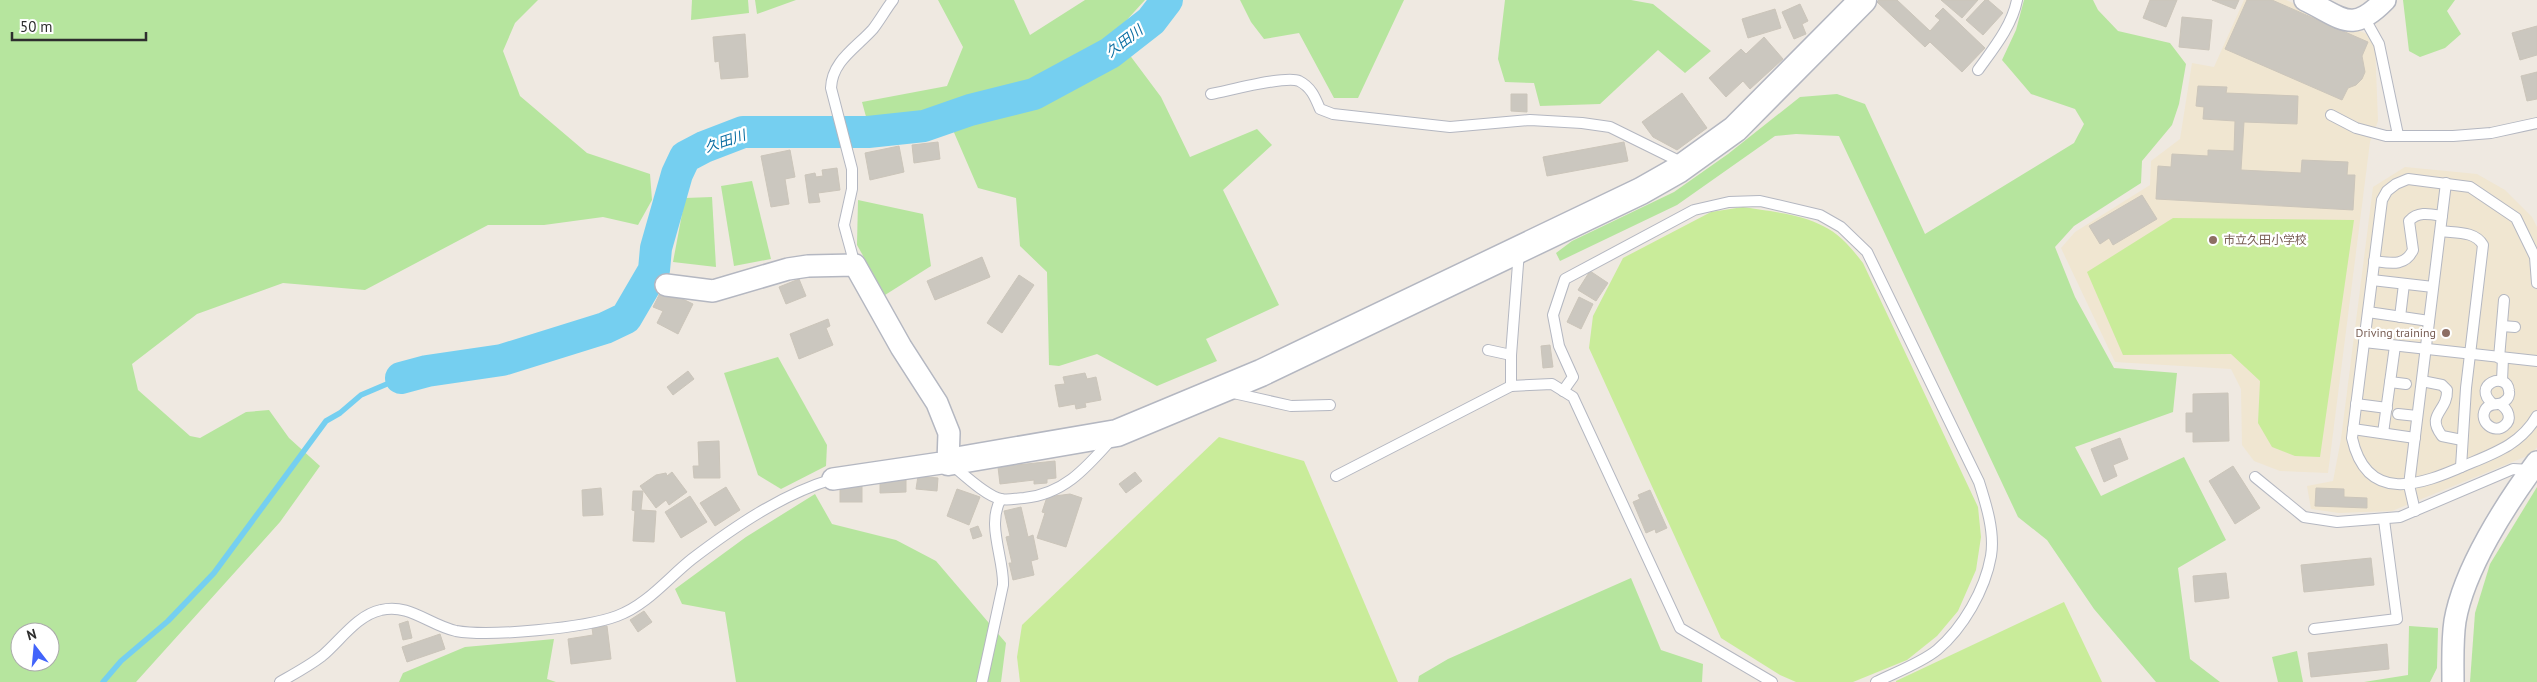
<svg xmlns="http://www.w3.org/2000/svg" width="2537" height="682" font-family="'PT Sans','Noto Sans JP',sans-serif">
  <style>
    .education { fill: #f0e6d1 }
    .green { fill: #b6e59e; fill-rule: evenodd }
    .pitch { fill: #c9ec9a }
    .lines { fill: none; stroke-linecap: round; stroke-linejoin: round }
    .stream { stroke: #75cff0; stroke-width: 5.5 }
    .river { stroke: #75cff0; stroke-width: 32 }
    .building { fill: #cbc7bf; stroke: #cbc5ba }
    .service-casing { stroke: #b4b7c1; stroke-width: 12 }
    .minor-casing { stroke: #b4b7c1; stroke-width: 24 }
    .tertiary-casing { stroke: #b4b7c1; stroke-width: 29 }
    .service { stroke: #fff; stroke-width: 10 }
    .minor { stroke: #fff; stroke-width: 21 }
    .tertiary { stroke: #fff; stroke-width: 26 }
    .education-dot { fill: #8d6e63; stroke: #fff; stroke-width: 2 }
    .labels { text-anchor: middle; stroke-width: 4.5; stroke-linejoin: round; paint-order: stroke }
    .education-label { font-size: 12px; fill: #785e54; stroke: #fff; text-anchor: start }
    .water-label { font-size: 14px; font-style: italic; fill: #0d6fa3; stroke: #fff }
  </style>
  <rect width="100%" height="100%" fill="#efe9e1"/>
  <g class="education">
    <path d="M2244 0H2286L2367 34 2375 44 2378 121 2370 142 2328 473 2280 471 2254 461 2242 445 2241 389 2231 369 2115 362 2061 248 2075 232 2150 185 2151 161 2180 139 2192 63 2214 67Z"/>
    <path d="M2405 167 2477 174 2505 190 2532 217 2537 227V447L2532 454 2392 511 2339 513 2311 509 2307 486 2333 481 2341 439 2373 187Z"/>
  </g>
  <g class="green">
    <path d="M0 0H538L515 23 503 51 520 96 587 153 650 174 652 200 638 225 603 217 544 225H488L365 290 283 283 197 314 132 364 138 390 190 436 200 438 246 412 269 410 289 438 320 466 280 522 136 682H0ZM20 632H50V662H20Z"/>
    <path d="M692 0H748L749 13 691 20Z"/>
    <path d="M755 0H796L757 14Z"/>
    <path d="M938 0H1014L1030 35 1085 0H1145L1114 34 1161 97 1190 157 1257 129 1272 145 1223 190 1279 305 1206 339 1217 361 1157 386 1097 354 1059 366 1049 365 1047 272 1020 246 1016 198 978 188 943 107 868 124 862 102 947 86 963 47Z"/>
    <path d="M1240 0H1404L1358 98H1334L1299 33 1264 39 1251 22Z"/>
    <path d="M1505 0H1631L1653 4 1711 51 1685 73 1658 50 1600 104 1540 106 1534 83 1505 82 1498 59Z"/>
    <path d="M2024 0H2093L2098 10 2118 31 2170 43 2186 64 2179 104 2172 125 2142 161 2141 183 2074 226 2055 247 2075 297 2114 368 2177 373 2173 412 2075 447 2101 496 2184 457 2226 540 2178 568 2190 659 2220 682H2156L2094 609 2047 540 2018 517 1839 136 1796 134 1775 136 1677 205 1560 261 1556 253 1572 241 1674 192 1728 154 1800 97 1837 94 1865 104 1925 234 2074 143 2084 124 2075 109 2031 94 2002 60 2016 30Z"/>
    <path d="M2403 0H2455L2447 11 2461 34 2445 48 2420 57 2409 51Z"/>
    <path d="M752 181 771 259 734 266 721 186Z"/>
    <path d="M712 197 716 267 673 262 685 198Z"/>
    <path d="M858 200 923 214 931 266 885 295 857 245Z"/>
    <path d="M778 357 827 445 826 466 781 489 758 475 724 373Z"/>
    <path d="M2537 487V682H2470L2475 613 2490 564Z"/>
    <path d="M815 494 832 524 896 540 936 561 1006 643 1001 682H736L725 612 682 604 675 589 746 537Z"/>
    <path d="M1631 578 1661 650 1703 664 1702 682H1418L1419 676 1448 659Z"/>
    <path d="M2409 626 2438 628 2437 668 2430 682H2364L2408 675Z"/>
    <path d="M554 639 547 679 556 682H399L403 673 465 647Z"/>
    <path d="M2297 651 2303 682H2278L2272 657Z"/>
  </g>
  <g class="pitch">
    <path d="M1743 207C1767 211 1802 214 1823 226 1840 234 1852 249 1863 263L1978 507 1981 537 1976 570 1958 611 1937 636 1907 660 1853 682H1796L1780 675 1721 638 1589 348 1593 316 1623 258 1711 212Z"/>
    <path d="M2173 218 2354 220 2320 457 2295 456 2272 447 2258 423 2260 381 2231 354 2123 355 2087 272Z"/>
    <path d="M1219 437 1304 461 1398 682H1020L1017 657 1022 625Z"/>
    <path d="M2064 602 2102 682H1896V681Z"/>
  </g>
  <g class="lines">
    <path class="stream" d="M103 682 121 661 168 621 214 573 326 421 340 413 361 395 401 378"/>
    <path class="river" d="M401 378 427 371 502 360 605 328 626 318 654 270 656 248 677 174 685 157 704 147 743 132H868L924 126 970 110 1034 94 1110 53 1151 21 1167 0"/>
  </g>
  <g class="building">
    <path d="M1879 0H1897L1930 31 1940 20 1935 16 1943 8 1985 48 1962 72 1930 42 1925 47 1877 2Z"/>
    <path d="M1941 0H1978L1962 18Z"/>
    <path d="M1985 0H1988L2003 13 1983 35 1966 20Z"/>
    <path d="M2150 0H2177L2166 27 2143 18Z"/>
    <path d="M2212 0H2239L2235 9Z"/>
    <path d="M2247 0H2272L2368 42 2362 56 2365 72 2362 79 2356 85 2348 88 2342 100 2225 49Z"/>
    <path d="M1800 4 1808 21 1802 24 1806 34 1794 39 1782 12Z"/>
    <path d="M1775 9 1781 28 1748 38 1742 19Z"/>
    <path d="M2182 17 2212 20 2209 50 2179 47Z"/>
    <path d="M2537 26V55L2520 60 2512 33Z"/>
    <path d="M745 34 748 77 721 79 719 61 715 62 713 37Z"/>
    <path d="M1764 37 1783 59 1750 89 1743 81 1726 97 1709 78 1741 49 1746 54Z"/>
    <path d="M2537 72V99L2527 101 2521 76Z"/>
    <path d="M2198 86 2227 87 2226 93 2298 96 2297 124 2244 122 2241 170 2301 173 2302 160 2348 162 2347 175H2355L2353 210 2156 199 2158 166 2171 167 2172 154 2208 156V150L2234 151 2235 121 2203 119 2204 107 2196 106Z"/>
    <path d="M1682 93 1707 128 1677 150 1653 137 1642 122Z"/>
    <path d="M1511 94H1527V112L1511 111Z"/>
    <path d="M938 142 940 159 914 163 912 145Z"/>
    <path d="M1624 142 1628 161 1547 176 1543 157Z"/>
    <path d="M899 146 904 172 870 180 865 153Z"/>
    <path d="M790 150 795 177 785 179 789 204 771 207 761 156Z"/>
    <path d="M837 168 840 190 818 193 820 202 809 203 805 175 815 173 816 177 823 176 822 170Z"/>
    <path d="M2142 195 2157 219 2113 245 2109 238 2100 244 2089 226Z"/>
    <path d="M982 257 990 277 935 300 927 281Z"/>
    <path d="M1590 271 1608 283 1596 301 1578 290Z"/>
    <path d="M1019 275 1034 285 1002 333 987 323Z"/>
    <path d="M799 279 806 296 786 304 779 287Z"/>
    <path d="M662 289 693 304 678 334 657 323 663 311 653 307Z"/>
    <path d="M1579 297 1593 304 1581 329 1567 322Z"/>
    <path d="M828 319 830 326 826 328 833 345 799 359 790 334Z"/>
    <path d="M1550 345 1553 367 1543 368 1541 346Z"/>
    <path d="M688 371 694 379 673 395 667 387Z"/>
    <path d="M1085 373 1087 379 1096 377 1101 400 1085 403 1086 407 1076 409 1075 404 1059 407 1055 385 1065 384 1063 377Z"/>
    <path d="M2228 393 2229 441 2193 442V432H2186V413H2193V394Z"/>
    <path d="M2120 438 2128 459 2113 465 2117 476 2104 482 2091 449Z"/>
    <path d="M719 441 720 478H694L693 466H699L698 442Z"/>
    <path d="M1055 461 1056 478 1047 479V483L1034 484V480L1000 484 998 467Z"/>
    <path d="M2233 466 2260 508 2235 524 2209 481Z"/>
    <path d="M672 472 687 492 669 505 666 500 656 508 640 486 656 475 666 473 667 476Z"/>
    <path d="M1135 472 1142 481 1126 493 1119 484Z"/>
    <path d="M918 476 938 478 937 491 916 489Z"/>
    <path d="M880 478H906V492L880 493Z"/>
    <rect x="840" y="484" width="22" height="18"/>
    <path d="M726 487 740 510 715 526 700 503Z"/>
    <path d="M601 488 603 515 583 516 582 490Z"/>
    <path d="M2316 488 2344 489V497L2367 498V508L2315 506Z"/>
    <path d="M957 489 980 497 969 525 947 516Z"/>
    <path d="M1650 490 1667 528 1656 533 1655 529 1646 533 1633 502 1640 499 1638 495Z"/>
    <path d="M633 491H643L641 510 656 511 654 542 633 541 635 511 632 510Z"/>
    <path d="M1070 494 1082 498 1066 547 1037 538 1045 513 1042 512 1047 497Z"/>
    <path d="M690 496 707 522 681 538 665 512Z"/>
    <path d="M1021 507 1028 537 1033 535 1038 559 1031 561 1034 575 1013 580 1009 563H1012L1006 537 1010 536 1004 511Z"/>
    <path d="M978 526 982 536 973 539 970 529Z"/>
    <path d="M2371 558 2374 585 2304 592 2301 565Z"/>
    <path d="M2226 573 2229 598 2195 602 2193 576Z"/>
    <path d="M644 611 652 622 638 632 630 620Z"/>
    <path d="M408 621 412 638 403 640 399 624Z"/>
    <path d="M607 626 611 659 571 664 568 639 593 635 592 628Z"/>
    <path d="M440 634 445 649 407 662 402 647Z"/>
    <path d="M2387 644 2389 669 2311 677 2308 653Z"/>
  </g>
  <g class="lines">
    <g class="service-casing">
      <g id="service">
        <path d="M2365 19 2379 44 2398 135"/>
        <path d="M1978 70C1993 49 2012 26 2017 0"/>
        <path d="M1211 94C1228 91 1286 75 1299 81 1311 87 1315 97 1320 109L1333 114 1450 127 1530 120 1582 123 1610 127 1685 164"/>
        <path d="M2331 115 2356 128 2386 136H2453L2491 133 2537 123"/>
        <path d="M2441 231C2456 233 2475 231 2483 245L2466 388 2461 467"/>
        <path d="M2374 261C2390 263 2405 267 2413 250L2409 221C2418 211 2430 214 2442 216"/>
        <path d="M855 265 844 225 852 189V169L831 88C832 61 856 48 873 29 880 20 886 9 893 0"/>
        <path d="M2372 280 2433 287"/>
        <path d="M2537 283 2535 257 2516 218 2470 187 2408 179 2396 184 2387 191 2382 200 2352 438C2367 505 2421 485 2466 465 2495 453 2521 444 2537 416"/>
        <path d="M2368 312 2429 321"/>
        <path d="M2400 317 2404 284"/>
        <path d="M2502 326 2515 327"/>
        <path d="M2364 342 2537 361"/>
        <path d="M1488 350 1511 355"/>
        <path d="M2499 358 2504 300"/>
        <path d="M2422 381 2442 385 2447 390C2448 412 2425 414 2442 436L2462 440"/>
        <path d="M2502 381 2503 358"/>
        <path d="M2390 382 2406 384"/>
        <path d="M1511 386 1552 384 1573 397 1680 628 1772 682"/>
        <path d="M1563 391 1573 377 1559 346 1553 315 1565 279 1694 210 1729 202 1760 201 1820 215 1841 227 1867 252 1979 482C1986 504 1995 532 1991 556 1985 590 1963 628 1937 650 1921 663 1894 673 1876 682"/>
        <path d="M1229 392 1291 406 1330 405"/>
        <path d="M2356 404 2387 408"/>
        <path d="M2493 404C2470 385 2507 370 2509 391 2510 395 2508 399 2505 401 2499 407 2490 401 2485 410 2479 422 2494 434 2504 426 2513 419 2508 409 2500 404"/>
        <path d="M2398 414 2417 416"/>
        <path d="M2353 429 2415 438"/>
        <path d="M2383 433 2395 346"/>
        <path d="M951 464C962 473 987 497 1001 499 1008 501 1017 498 1024 498 1064 494 1086 468 1111 440"/>
        <path d="M1336 476 1511 386V355L1519 251"/>
        <path d="M2255 477 2304 517 2337 522 2400 517 2513 469 2531 470"/>
        <path d="M2415 511 2409 485 2446 183"/>
        <path d="M2314 629 2397 619 2384 520"/>
        <path d="M280 682C294 674 309 666 322 656 340 641 357 615 381 610 409 603 429 625 456 631 489 637 585 628 617 616 647 605 668 578 692 559 734 527 782 494 833 479"/>
        <path d="M982 682 1003 585C1004 558 986 524 1001 499"/>
      </g>
    </g>
    <g class="minor-casing">
      <g id="minor">
        <path d="M2305 0C2343 18 2351 35 2385 0"/>
        <path d="M666 285 713 291 788 269 808 266 855 265 901 347 937 403 949 433 948 462 833 479"/>
        <path d="M2453 682C2453 662 2452 641 2455 621 2464 569 2506 504 2537 462"/>
      </g>
    </g>
    <g class="tertiary-casing">
      <path id="tertiary" d="M948 462 1117 433 1261 373 1641 191 1678 170 1735 129 1863 0"/>
    </g>
    <use href="#service" class="service"/>
    <use href="#minor" class="minor"/>
    <use href="#tertiary" class="tertiary"/>
  </g>
  <g class="education-dot">
    <circle cx="2213" cy="240" r="5"/>
    <circle cx="2446" cy="333" r="5"/>
  </g>
  <g class="labels">
    <g class="education-label">
      <text x="2223" y="244">市立久田小学校</text>
      <text x="2436" y="337" text-anchor="end">Driving training</text>
    </g>
    <g class="water-label">
      <text transform="translate(1124 41) rotate(-37)" y="5">久田川</text>
      <text transform="translate(725 141) rotate(-18)" y="5">久田川</text>
    </g>
  </g>
  <g transform="translate(35 647) rotate(344)"><circle r="24" fill="#ffffff" stroke="#ababab"/>
  <path d="M0-4L9 19L0 12L-9 19Z" fill="#4264fb"/>
  <text y="-8" font-size="14" font-weight="bold" text-anchor="middle" fill="#2e2e2e">N</text>
  </g>
  <path d="M12 32v8h134v-8" fill="none" stroke="#2e2e2e" stroke-width="2.5"/>
  <text x="20" y="32" font-size="15" fill="#2e2e2e" stroke="#ffffff" stroke-width="4" paint-order="stroke">50 m</text>
</svg>
